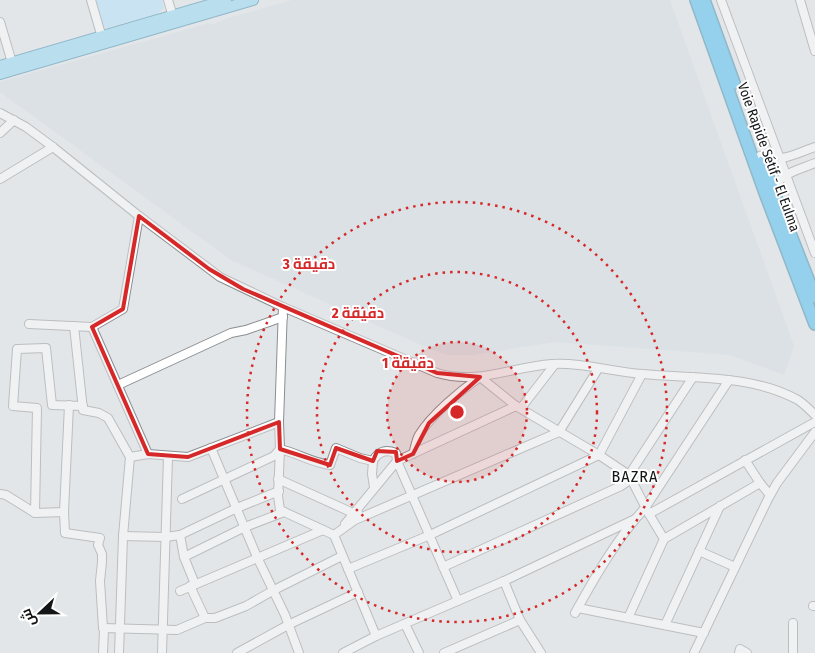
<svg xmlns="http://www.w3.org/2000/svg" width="815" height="653" font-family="'Fira Sans Condensed',Cairo,sans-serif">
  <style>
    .built { fill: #d1dce2 }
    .green { fill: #a9e1ff }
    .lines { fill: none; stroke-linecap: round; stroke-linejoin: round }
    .minor-casing { stroke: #8b8e90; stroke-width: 10 }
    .major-casing { stroke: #2a80a5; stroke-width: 12 }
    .highway-casing { stroke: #2a80a5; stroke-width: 14 }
    .minor { stroke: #fff; stroke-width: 8 }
    .major { stroke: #86d5f7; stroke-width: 10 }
    .highway { stroke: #36b9f2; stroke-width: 11 }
    .marked { fill: none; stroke: #d62828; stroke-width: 4; stroke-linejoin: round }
    .ring { fill: none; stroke: #d62828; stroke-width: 2.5; stroke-dasharray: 2.5 5 }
    .labels { text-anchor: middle; stroke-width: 4; stroke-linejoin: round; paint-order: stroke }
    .street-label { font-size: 14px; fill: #141516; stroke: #fff }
    .quarter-label { font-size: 16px; letter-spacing: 1px; fill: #141516; stroke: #fff }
    .centre { fill: #d62828; stroke: #fff; stroke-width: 2.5 }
    .ring-label { font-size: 15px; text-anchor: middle; font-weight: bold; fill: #d62828; stroke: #fff; stroke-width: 4; stroke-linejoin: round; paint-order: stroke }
  </style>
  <rect width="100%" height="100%" fill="#e3e6e8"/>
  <path class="built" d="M292 0H670L794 346 784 375 730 355 555 342 473 355H447L430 349 231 260 0 92V82L209 23 212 25 228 18Z"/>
  <path class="green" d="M93 0H162L164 8 157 14 107 28 100 25Z"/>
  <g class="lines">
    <g class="minor-casing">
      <g id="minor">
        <path d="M91 0 103 41"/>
        <path d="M168 0 174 20"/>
        <path d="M721 0 815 253"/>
        <path d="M800 0 815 51"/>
        <path d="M0 22 13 66"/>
        <path d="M0 113 26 127 53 147 139 216 220 277 283 307 437 373C478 385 511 367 552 364 581 362 613 372 642 374 695 379 750 374 798 400 804 404 810 410 815 415"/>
        <path d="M0 133 14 120"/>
        <path d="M760 156C779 164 797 153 815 147"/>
        <path d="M0 179 53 147"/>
        <path d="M772 190C781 173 798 170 815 163"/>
        <path d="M29 324 92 327 123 309 139 216"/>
        <path d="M74 326 83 410 99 413 108 418 130 457 123 536 119 653"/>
        <path d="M92 327 148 454"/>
        <path d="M118 385 231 333 246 330 283 317"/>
        <path d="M521 408 555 364"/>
        <path d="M211 448 257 557 285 615 299 653"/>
        <path d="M413 454C415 448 416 440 419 435 432 414 460 391 480 377L516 406 599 455 629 475 649 514 664 539"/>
        <path d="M130 457 148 454 188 457 279 422"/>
        <path d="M745 460 760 483 770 495"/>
        <path d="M373 461 372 474 374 487"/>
        <path d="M278 479 353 513H358"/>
        <path d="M0 494 6 495 35 513 64 512 65 533 100 538 98 545 102 554V562L100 581 103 628 104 630 103 653"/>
        <path d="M182 499 274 456 280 449 279 422 283 307"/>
        <path d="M64 512 69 405"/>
        <path d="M35 513 37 408 13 406 17 349 46 348 52 405 83 406"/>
        <path d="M649 514 815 422"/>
        <path d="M180 535 184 557 195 584"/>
        <path d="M334 535 280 510 278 496 280 449C297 453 313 463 330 465L336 448 360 458 373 461C378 451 386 449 396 453L397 461 345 524"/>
        <path d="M123 536 165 537 180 535 237 508 279 491"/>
        <path d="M699 551 735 567"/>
        <path d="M184 557 245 527 284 512"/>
        <path d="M443 567 621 486 627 482 629 475 693 377"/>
        <path d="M348 569 430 535 599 455 642 374"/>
        <path d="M504 581 520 620 541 653"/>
        <path d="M190 586 205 618"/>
        <path d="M180 591 323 530"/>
        <path d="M458 601 397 461 516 406"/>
        <path d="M813 606H815"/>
        <path d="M578 608 704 633"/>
        <path d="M575 613C595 577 617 538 645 508L729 380"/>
        <path d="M628 618 664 539 760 483"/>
        <path d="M793 623V653"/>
        <path d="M405 624 419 653"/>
        <path d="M665 625 720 506"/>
        <path d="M103 628 177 630 205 618H215L246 606 274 590 342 556"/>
        <path d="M376 636 334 535 355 520 559 432 598 369"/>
        <path d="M162 653 168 457"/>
        <path d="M237 653 288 625 358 592"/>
        <path d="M343 653 376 636 504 581 635 519"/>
        <path d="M444 653 520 620"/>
        <path d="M694 653 768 499 777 483 815 432"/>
        <path d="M739 653 740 649 747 653"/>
      </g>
    </g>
    <g class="major-casing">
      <g id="major">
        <path d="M0 66 226 0"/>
        <path d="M0 74 253 0"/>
      </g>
    </g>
    <g class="highway-casing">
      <g id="highway">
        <path d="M696 0 765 193 815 324"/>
        <path d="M704 0 734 83"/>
        <path d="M762 162 815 297"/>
      </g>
    </g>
    <use href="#minor" class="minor"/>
    <use href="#major" class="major"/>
    <use href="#highway" class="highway"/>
  </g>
  <path d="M0 0H815V653H0ZM139 216 209 269 243 289 437 373 480 377 429 423 413 454 397 461 396 452 377 451 373 461 336 448 330 465 280 449 279 422 188 457 148 454 92 327 123 309Z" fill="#e3e6e8" fill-opacity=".55" fill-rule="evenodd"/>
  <path class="marked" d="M139 216 209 269 243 289 437 373 480 377 429 423 413 454 397 461 396 452 377 451 373 461 336 448 330 465 280 449 279 422 188 457 148 454 92 327 123 309Z"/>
  <circle cx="457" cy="412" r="70" fill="#d62828" fill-opacity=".12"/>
  <g class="ring">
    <circle cx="457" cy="412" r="70"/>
    <circle cx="457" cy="412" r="140"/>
    <circle cx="457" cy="412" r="210"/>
  </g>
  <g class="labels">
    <g class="street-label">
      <text transform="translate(769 157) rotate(70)" y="5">Voie Rapide Sétif - El Eulma</text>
    </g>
    <g class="quarter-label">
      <text x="635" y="482">BAZRA</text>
    </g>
  </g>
  <circle cx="457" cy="412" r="8" class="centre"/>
  <g class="ring-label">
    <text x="309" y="269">3 دقيقة</text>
    <text x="358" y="318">2 دقيقة</text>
    <text x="408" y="368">1 دقيقة</text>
  </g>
  <g transform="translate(40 613) rotate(248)" stroke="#ffffff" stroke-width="4" paint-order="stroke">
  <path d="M0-4L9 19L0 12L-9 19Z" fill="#141516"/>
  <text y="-8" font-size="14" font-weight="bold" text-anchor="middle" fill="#141516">ش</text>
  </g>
</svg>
